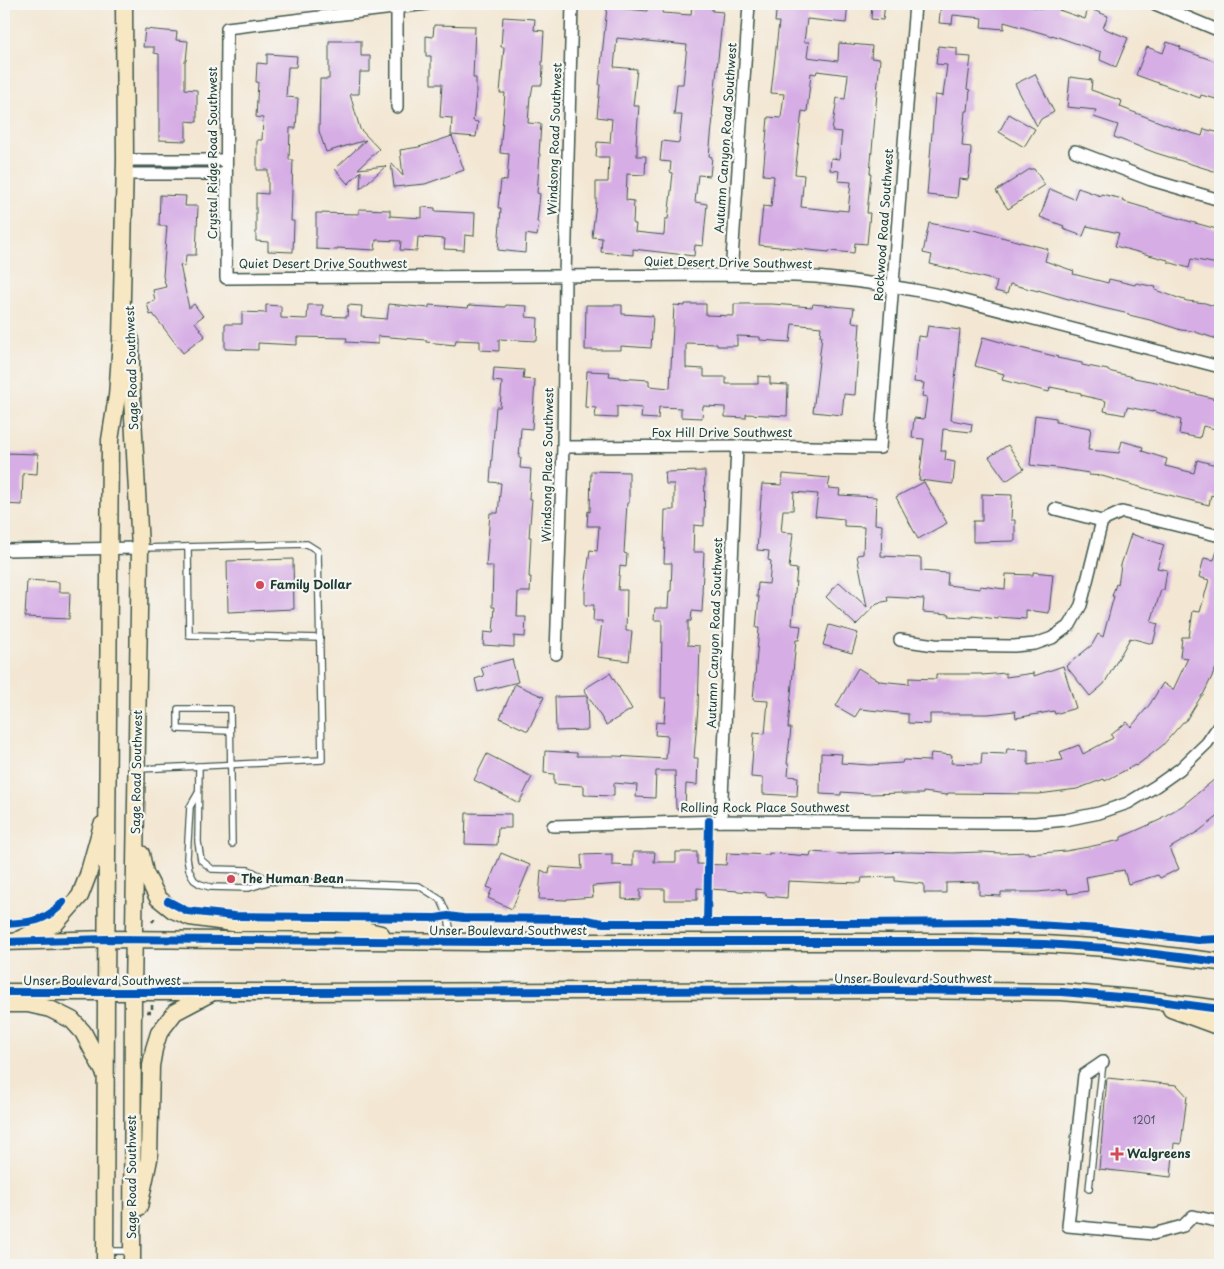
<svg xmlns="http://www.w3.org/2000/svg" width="1224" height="1269" font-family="'Playpen Sans',sans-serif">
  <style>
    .building { fill: #d6ade5; fill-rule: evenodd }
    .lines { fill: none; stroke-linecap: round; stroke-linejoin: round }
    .lane-casing { stroke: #3f564c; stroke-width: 8 }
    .street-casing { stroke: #3f564c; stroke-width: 14 }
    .secondary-casing { stroke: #3f564c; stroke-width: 19 }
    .path { stroke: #3f564c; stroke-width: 2.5; stroke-dasharray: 4 4; stroke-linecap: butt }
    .lane { stroke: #fff; stroke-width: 5.5 }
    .street { stroke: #fff; stroke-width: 11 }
    .secondary { stroke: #f7e8c3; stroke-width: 16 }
    .cycleway-casing { stroke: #f6f6f2; stroke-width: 11 }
    .cycleway { stroke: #0057b8; stroke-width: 8 }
    .poi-dot { fill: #d1495b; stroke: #f6f6f2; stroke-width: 2 }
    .labels { text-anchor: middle; stroke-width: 4.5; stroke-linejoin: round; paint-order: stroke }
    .number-label { font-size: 10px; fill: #4d5960 }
    .street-label { font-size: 12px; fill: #1f3d34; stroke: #f6f6f2 }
    .poi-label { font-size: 12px; font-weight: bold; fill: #1f3d34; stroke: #f6f6f2; text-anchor: start }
  </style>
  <rect width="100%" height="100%" fill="#f6f6f2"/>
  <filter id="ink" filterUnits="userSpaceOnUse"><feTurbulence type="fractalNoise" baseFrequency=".02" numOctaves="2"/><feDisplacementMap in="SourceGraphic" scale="10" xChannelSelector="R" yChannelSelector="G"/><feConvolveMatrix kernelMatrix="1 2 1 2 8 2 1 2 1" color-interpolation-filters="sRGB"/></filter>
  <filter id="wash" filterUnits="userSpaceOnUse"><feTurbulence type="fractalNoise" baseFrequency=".0096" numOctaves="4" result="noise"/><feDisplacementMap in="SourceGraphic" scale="20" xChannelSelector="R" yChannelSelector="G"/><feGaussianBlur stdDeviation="1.12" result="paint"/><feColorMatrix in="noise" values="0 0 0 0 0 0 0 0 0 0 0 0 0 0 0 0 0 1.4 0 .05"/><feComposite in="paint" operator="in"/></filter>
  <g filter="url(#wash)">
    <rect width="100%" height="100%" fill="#f3e7d3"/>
    <g id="blocks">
      <g class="building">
        <path d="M648 4 663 6 662 13 691 15 692 4H713L712 11 723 12 712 116 713 117 709 156 712 157 710 176 698 175 695 202 707 204 703 246 695 245 694 256 633 249V255L601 252 602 238 592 237 596 202V182H608L609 157H596L597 142 610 143 612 119 597 117 600 85H599L607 7 647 11ZM617 38 687 45 683 84H677L674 115H682L679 143 662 141 660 161 671 162 670 172 673 173 668 219H665L664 235 635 232 636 224H633L634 201 626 200 627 174 645 175 646 156H637V144H636L639 106H633L637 69 614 67Z"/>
        <path d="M777 4H848L846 23 807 19 804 42H809L807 57 838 61 839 43 872 46 871 58 880 59 870 173H871L867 213H870L867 244 855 243 854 253 829 251V252L759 245 763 206 771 207 774 176 763 175 768 117 781 118 784 94 771 93 779 22H775ZM817 71 848 75 845 99 837 98 832 131 842 132 839 159 831 158 830 170 839 171 838 181 851 182 848 211 838 210V211L801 207 804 175 795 174 802 111 807 112 811 73 816 74Z"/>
        <path d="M872 4H885L883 20 871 19Z"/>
        <path d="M941 4H1022L1042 9 1044 4H1061L1059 10 1085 19 1088 8 1108 16 1103 28 1128 38 1116 67 1100 60 1101 52 1052 35V36L1004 22V29L981 27 982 18 953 15 952 24 939 23Z"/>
        <path d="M503 17 535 19 534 30 544 31 542 65 543 66 542 85H533L531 96H530L528 123 541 124 539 154H540L537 193 540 194 537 222H539L537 236 526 234 525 253 498 250 501 208H498L501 180 507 181 509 154 500 153 505 93H500L504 47H501Z"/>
        <path d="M434 25 475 26 473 78H476V93L473 121 478 122 476 137 451 135 452 118 440 117 442 84H431V56H426V36L433 37Z"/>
        <path d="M145 29 177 32 176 40 188 41 186 61H185V89L197 90V122L186 121V141L159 140V54L154 53V47H143Z"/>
        <path d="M329 41H361V56H370V72H360L359 94H350L360 129 379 149 358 169 386 166 360 189 361 171 348 184 335 169 366 140 326 152 319 131 320 79H329Z"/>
        <path d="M1167 42 1181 47 1180 49 1220 63V100L1201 95 1200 98 1136 75 1147 47 1163 53Z"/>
        <path d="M938 46 957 48V56L971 57 967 89 970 90 968 111H965L962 146 971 147 970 168 968 180 959 179 957 198 927 195 935 95 943 96 947 65 936 64Z"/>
        <path d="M267 54 297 56 296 67H288L286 97 298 98 296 128H290L289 160H293L291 221H294L293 252 268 251V242L256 241V193L268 194V170H257V140H262L263 118 256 117 258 82H256L257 63 267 64Z"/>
        <path d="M1035 74 1054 112 1041 119 1037 126 1015 84Z"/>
        <path d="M1070 77 1092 80 1091 90 1122 101 1120 107 1178 129 1202 136 1204 129 1220 133V173L1156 153 1114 137 1118 125 1094 117 1096 110 1067 107Z"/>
        <path d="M1009 114 1035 129 1024 147 999 132Z"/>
        <path d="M452 136 464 170 425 184 394 187 391 163 403 176 400 150 419 147Z"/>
        <path d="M1030 169H1034L1045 185 1008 209 996 191Z"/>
        <path d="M1078 188 1101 196V194L1123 199 1122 201 1149 209V210L1220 230V253L1218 264 1191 259 1189 268 1168 262V260L1115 246 1119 233 1087 226 1083 236 1063 229 1064 226 1040 217 1050 189 1074 199Z"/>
        <path d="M160 195 186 196 185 206H198L196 255H186L185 266 180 265 189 308 194 304 203 316 195 322 205 336 183 353 153 314 150 315 147 303 155 301 153 290 166 287 163 276 167 226H159Z"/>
        <path d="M422 207 435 208V211L475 213 474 236 465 235 464 250 444 249 445 239 418 237 417 251 400 250 401 241 376 240 375 250 337 248V250L316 249V213L359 214V209L390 210V216L422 218Z"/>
        <path d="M929 223 970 231V229L1048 249 1045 261 1074 271 1073 274 1108 283 1109 279 1135 285 1136 283 1156 287 1155 290 1187 301 1205 303 1220 308V340L1192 331 1181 330 1150 320 1129 315V314L1103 308 1065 298 1038 290V291L1010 284 1007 294 995 291 997 281 960 272V271L930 264 932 255 923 253Z"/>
        <path d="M389 304 429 308V305L468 308 469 305 505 307 506 305 527 306 526 317 538 318 537 341 499 339V351L480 350V341L456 340 455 345 426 342V340L378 336V344L346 342 347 338 297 337V345L258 343V350L225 349V324H242V312L266 313V305L281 306V318L307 319 308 305H323L322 316 347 317 348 305 362 306 361 317 387 319Z"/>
        <path d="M685 304H706V315L734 316V304H772L812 307 813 304 854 308 852 322 860 323 855 395 844 394 842 415 813 412 822 336H820L821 327 792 324 790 342 760 340V337L737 336V346H717V344L686 343V368L704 369V377H726V384H758V376L770 377V384L788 385 787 416 746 414V418L725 417V407L703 406 702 418 681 417V408L659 407 658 419 641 418 642 408 617 406V418L595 417 596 408 585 407 587 371 610 372 609 376 619 377V378L649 380V386L670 388 674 305 685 306Z"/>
        <path d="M586 305H622V314L653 316 651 348 621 346V350H585Z"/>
        <path d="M928 326 960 330 951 420 972 424 971 432 943 429 941 451H946L945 460 955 462 953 484 919 480 924 439 912 438 914 418 924 419 927 397 922 396 924 383 914 382 918 336 926 337Z"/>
        <path d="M983 337 1004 343V344L1058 357 1057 358 1082 363V365L1108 370V371L1134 377V378L1161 383 1179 390 1220 400V430L1203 426 1200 438 1179 434 1181 420 1153 411V412L1127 407 1125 415 1104 411 1106 401 1081 395V393L1050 387 1049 392 1002 380 1004 374 975 366Z"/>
        <path d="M494 368 524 370 523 379 535 380 532 429 521 428 519 458H521L520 468 531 469 529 499H532L529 537H531L529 577H531L530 592H518L517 617H526L525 637 514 636V647L483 645 484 632 493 633 495 607H492L493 566H486L490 513H498L501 483 490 482 496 407H500L502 382 493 381Z"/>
        <path d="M1035 415 1056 418V422L1091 428 1088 450 1119 453 1122 441 1143 447 1142 451 1167 459 1165 466 1194 473 1197 460 1220 466V498L1211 495 1209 505 1157 492 1102 476 1089 475V473L1057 468 1030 465Z"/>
        <path d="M1008 445 1024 469 1006 481 989 457Z"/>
        <path d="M4 453 38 454 37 474 23 473 22 505 4 504Z"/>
        <path d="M591 471 629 472V503H627L624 553 627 554 626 567 620 566 618 590H627L626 631H632L629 661 598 657 602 621H593L594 605H585V589L590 550 597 551 599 526H587L588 511 590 512Z"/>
        <path d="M705 471 704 526 694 525 693 552H704L702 592 703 593 702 612 692 611 691 621H688V645L700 646 698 707 694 758H698L697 785 686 784 685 809H676L675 771H656L655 798 636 797 637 785 614 783V796L584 795V786L554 784V774L544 773 545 751 577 753V756H615L666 759 668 736 655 735 656 722 664 723 666 698H661L662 620H654L655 608H668L669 591H671L672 563H664L665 542H664L665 510H674V484H666L665 472Z"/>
        <path d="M783 474 830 478 828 488 840 489 839 495 876 497 875 524 882 525 881 556 921 558V571L948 573 947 585 980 589V586L1005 589 1006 574 1033 575V572L1053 574 1049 613 1026 610V619L998 617V619L972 616V618L949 616 950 614 923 612 924 599 887 597 888 601 877 603 856 625 826 597 839 582 867 607 857 555 863 554 864 527 844 526V519L815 516 818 494 794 492 793 510H783L781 532 793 533 789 568 797 569 792 625 801 626 799 640H796L788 728H791L787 764H789L788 776 798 777 797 796 763 794V778L751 777 754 733 765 734 768 701 753 700 759 628H756L759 597H757L758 583 769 584 771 561 768 560 769 551 757 550 762 484 782 485Z"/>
        <path d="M924 482 947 523 918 539 896 497Z"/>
        <path d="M982 494 1012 495 1011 520H1015V541L973 542V521H982Z"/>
        <path d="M1131 534 1164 545 1157 568 1167 570 1164 590H1161L1151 622 1158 624 1153 644 1130 638 1104 684 1090 696 1066 666 1092 645 1098 634 1103 637 1114 596H1112L1116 584 1118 585 1121 565Z"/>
        <path d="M1217 551H1220V646L1219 662 1203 695H1202L1185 722H1183L1162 746 1136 766 1135 765 1105 781 1104 779 1077 789 1039 794 948 793 947 795 923 792V794H902V793L870 794 841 792V795L820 794 821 753 842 754 841 763 869 765 902 763 903 760 930 761 931 753 952 755 951 763 981 764 982 753 1006 754 1007 749 1028 750V765L1063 760 1060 752 1079 745 1083 754 1113 738 1111 735 1127 722 1131 727 1150 704 1163 683 1173 690 1188 658 1180 657 1182 637H1189L1193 611 1200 612 1209 580 1199 577 1204 558 1214 560Z"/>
        <path d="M293 559 294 609 228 612 227 561Z"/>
        <path d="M27 580 59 582V592H70L69 619 25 617Z"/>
        <path d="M829 625 858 633 852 653 823 645Z"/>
        <path d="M512 659 518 682 478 692 475 679 484 676 481 667Z"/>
        <path d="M1063 666 1076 708 1055 714 1054 711 1016 718 1015 711 988 714H930V724L908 723V714L860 709 855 717 836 706 858 668 879 681 909 684V678L936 679V674H982V675L1006 673V677L1034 673V676Z"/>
        <path d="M610 673 632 709 606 725 584 689Z"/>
        <path d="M515 684 544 697 528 731 500 718Z"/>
        <path d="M587 696 588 730 556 731 555 697Z"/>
        <path d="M487 754 532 777 519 803 474 780Z"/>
        <path d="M1220 775V815L1199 831 1170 848 1179 869 1160 878 1158 875 1128 884 1124 870 1086 877 1088 891 1068 894 1067 889 1038 892H1001V896L979 895V882L946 883V893H924V884L895 881V877L862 878 861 883 830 882V883L788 881 787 898 766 896V893L697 888V900H665V889H640V900L622 899V884L592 886 593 897 567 899V900L539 899 541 870 549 874 550 867 582 869 581 855 612 854V865L633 866V852H655L654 862H676V852H697V864L726 865 727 853 769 855V853L810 856 811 852 841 854 909 852 952 853 981 852 1001 853 1028 852V854L1066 851 1088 847 1121 840V837L1131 833 1162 819 1161 818 1182 806Z"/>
        <path d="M466 813 511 814V828H498L497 845 465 844Z"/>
        <path d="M501 853 530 865 512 909 488 898 492 889 487 887Z"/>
        <path d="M1107 1078 1177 1085 1187 1096 1181 1144 1174 1143 1171 1177 1099 1169Z"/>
      </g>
    </g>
  </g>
  <g filter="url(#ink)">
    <use href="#blocks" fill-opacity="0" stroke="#3f564c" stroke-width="1"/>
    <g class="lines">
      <g class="lane-casing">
        <g id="lane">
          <path d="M188 547 189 635 320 638"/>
          <path d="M229 731 178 729V709H230L232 844"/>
          <path d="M199 766 198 842 201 860 212 869 249 870 271 881"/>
          <path d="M139 769 322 760 318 551 307 544 142 548"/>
          <path d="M198 793 190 807 187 858 189 870 194 880 200 884 210 887 249 888 271 881 419 886 441 900 448 916 452 940"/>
          <path d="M1089 1189 1103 1062"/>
          <path d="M107 1251H131"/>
        </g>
      </g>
      <g class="street-casing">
        <g id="street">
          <path d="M427 4 227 28 226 278 731 275C759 276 788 275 816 277 860 281 902 287 945 296L1220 367"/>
          <path d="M1155 4 1220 31"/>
          <path d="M397 8V107"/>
          <path d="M1075 151 1151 180 1220 200"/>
          <path d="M125 160H226"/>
          <path d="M125 174H226"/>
          <path d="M731 275 749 4"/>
          <path d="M563 447 737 446 880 448 915 4"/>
          <path d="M1055 509 1102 521"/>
          <path d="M4 550 140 548"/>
          <path d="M900 640 935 645 1014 646 1035 644 1052 638 1070 625 1081 605 1102 521 1122 512 1220 536"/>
          <path d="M556 654 563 447 565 276 572 4"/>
          <path d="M721 821 737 446"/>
          <path d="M553 826 721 821 977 823H1035L1065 820 1099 813 1128 803 1156 786 1180 769 1207 743 1220 724"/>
          <path d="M1103 1062 1084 1075 1068 1226 1153 1234 1183 1226 1193 1216 1220 1222"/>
        </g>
      </g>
      <g class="secondary-casing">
        <g id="secondary">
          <path d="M131 340V378L140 548 133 992 132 1265"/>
          <path d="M141 854 145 873 158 898 173 910 190 917 233 923H335L381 934"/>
          <path d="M20 939 56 923 80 896 88 875 102 825"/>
          <path d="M4 942 107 939 484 942H965L1045 944 1106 948 1220 962"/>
          <path d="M4 992H303L896 990 1062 992 1143 999 1220 1009"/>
          <path d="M4 1004H28L50 1009 72 1020 83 1032 104 1072"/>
          <path d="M1171 1009 1220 1027"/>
          <path d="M139 1207 149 1159 151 1066 154 1049 159 1033 175 1012 211 993"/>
          <path d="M105 1265 106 991 110 440 117 396 121 341 125 160 124 4"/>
        </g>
      </g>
      <g class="path">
        <path d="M152 922 157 916"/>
        <path d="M147 1012H152V1005"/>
      </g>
      <use href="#lane" class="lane"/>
      <use href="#street" class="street"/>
      <use href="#secondary" class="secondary"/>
      <g class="cycleway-casing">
        <g id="cycleway">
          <path d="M168 901 187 911 234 916 436 918 448 916 463 918 581 919 603 923H844L991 922 1100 929 1198 940 1220 939"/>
          <path d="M707 923 709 821"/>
          <path d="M4 924C20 923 38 923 51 913 56 910 60 906 63 902"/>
          <path d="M4 942 107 939 484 942H965L1045 944 1106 948 1220 962"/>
          <path d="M4 992H303L896 990 1062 992 1143 999 1220 1009"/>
        </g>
      </g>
      <use href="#cycleway" class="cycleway"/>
    </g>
  </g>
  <g class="poi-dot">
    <circle cx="260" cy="585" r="5"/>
    <circle cx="231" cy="879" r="5"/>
    <path d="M1114.5 1146.5h5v5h5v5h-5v5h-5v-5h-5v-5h5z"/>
  </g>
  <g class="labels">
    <g class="number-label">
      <text x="1144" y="1124">1201</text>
    </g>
    <g class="street-label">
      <text transform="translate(726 138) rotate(-86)" y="4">Autumn Canyon Road Southwest</text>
      <text transform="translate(555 139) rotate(-88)" y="4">Windsong Road Southwest</text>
      <text transform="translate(213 153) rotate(-90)" y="4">Crystal Ridge Road Southwest</text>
      <text transform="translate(884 225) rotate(-86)" y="4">Rockwood Road Southwest</text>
      <text transform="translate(728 263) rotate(1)" y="4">Quiet Desert Drive Southwest</text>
      <text x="323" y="268">Quiet Desert Drive Southwest</text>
      <text transform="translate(132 368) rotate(-92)" y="4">Sage Road Southwest</text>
      <text x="722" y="437">Fox Hill Drive Southwest</text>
      <text transform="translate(548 465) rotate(-89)" y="4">Windsong Place Southwest</text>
      <text transform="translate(715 633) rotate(-88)" y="4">Autumn Canyon Road Southwest</text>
      <text transform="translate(137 772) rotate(-89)" y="4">Sage Road Southwest</text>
      <text x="765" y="812">Rolling Rock Place Southwest</text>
      <text x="508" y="935">Unser Boulevard Southwest</text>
      <text x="913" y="983">Unser Boulevard Southwest</text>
      <text x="102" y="985">Unser Boulevard Southwest</text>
      <text transform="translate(132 1177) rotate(-90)" y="4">Sage Road Southwest</text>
    </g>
    <g class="poi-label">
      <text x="270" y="589">Family Dollar</text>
      <text x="241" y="883">The Human Bean</text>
      <text x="1127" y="1158">Walgreens</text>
    </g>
  </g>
  <rect width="1224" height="1269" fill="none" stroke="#f6f6f2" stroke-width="20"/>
</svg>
